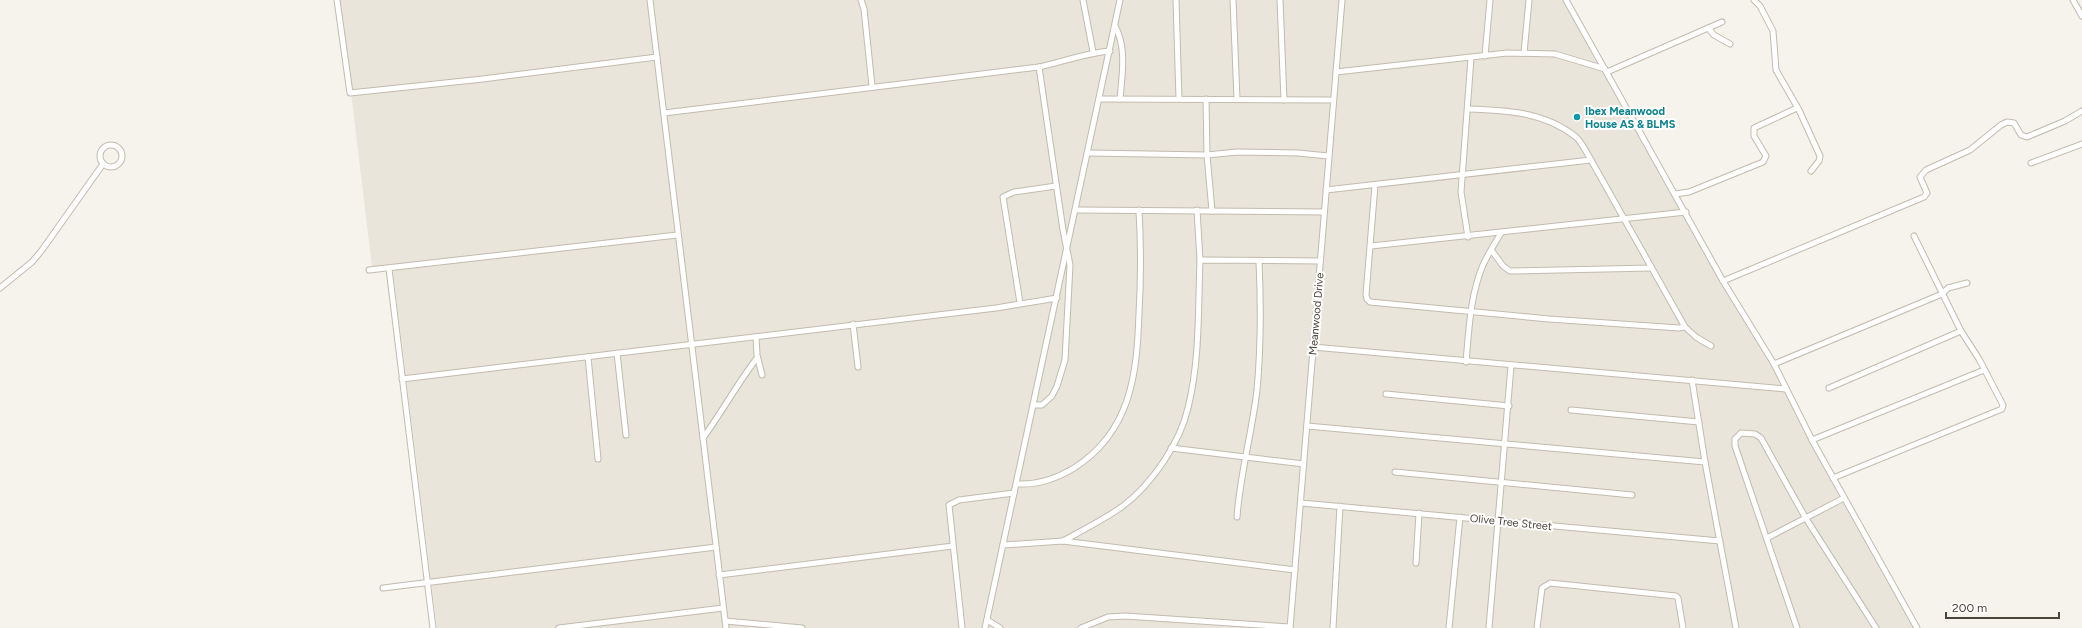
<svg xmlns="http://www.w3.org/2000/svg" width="2082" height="628" font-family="Figtree,sans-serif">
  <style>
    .residential { fill: #eae5da }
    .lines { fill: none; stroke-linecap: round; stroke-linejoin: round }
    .minor-casing { stroke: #c2bbae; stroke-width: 7 }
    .minor { stroke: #fff; stroke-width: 5 }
    .culture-dot { fill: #0f9aa8; stroke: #fff; stroke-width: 1.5 }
    .labels { text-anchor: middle; stroke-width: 4; stroke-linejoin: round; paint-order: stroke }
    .culture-label { font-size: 11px; font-weight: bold; fill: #0d838f; stroke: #fff; text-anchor: start }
    .street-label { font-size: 11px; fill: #4b4439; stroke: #fff }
  </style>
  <rect width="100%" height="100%" fill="#f6f3ec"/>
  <path class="residential" d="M340 0H1569L1636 124 1918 628H437L393 272 372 267Z"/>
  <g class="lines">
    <g class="minor-casing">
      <g id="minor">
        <path d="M337 0 350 93 483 79 657 57"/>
        <path d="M650 0 726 628"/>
        <path d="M861 0 864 9 872 86"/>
        <path d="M1083 0 1093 52"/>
        <path d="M1176 0 1179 99"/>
        <path d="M1233 0 1237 99"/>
        <path d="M1280 0 1284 100"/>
        <path d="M1566 0 1723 281 1774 364 1812 440 1917 628"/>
        <path d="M1754 0 1760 6 1773 31 1776 70 1799 110 1820 156 1819 161 1811 171"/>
        <path d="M2073 0 2082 16"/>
        <path d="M1115 26C1127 47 1122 76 1120 99"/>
        <path d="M1708 28 1714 35 1730 44"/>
        <path d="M1524 53 1529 0"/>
        <path d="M1485 56 1490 0"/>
        <path d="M1336 72 1507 53 1555 54 1605 69"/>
        <path d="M1607 72 1722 22"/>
        <path d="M1100 99 1333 100"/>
        <path d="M1206 99 1207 155 1212 211"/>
        <path d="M1468 109C1506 110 1545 112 1576 137 1582 143 1587 153 1591 160"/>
        <path d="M664 113 1039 67C1063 62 1085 53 1110 51"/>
        <circle cx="111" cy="156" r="11"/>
        <path d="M1089 153 1207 155 1237 152 1298 153 1328 156"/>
        <path d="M2031 163 2082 144"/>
        <path d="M1375 185 1366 295 1367 299 1370 302 1549 319 1679 328 1685 327"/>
        <path d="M1326 190 1591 160 1685 327 1696 337 1711 346"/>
        <path d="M1675 194 1689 192 1763 162 1766 156 1754 136V128L1797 108"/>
        <path d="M1076 210 1324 212"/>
        <path d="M1197 210 1200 260"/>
        <path d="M1468 237 1461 192 1471 58"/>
        <path d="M1371 246 1686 212"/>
        <path d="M1492 251 1503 266 1510 271 1651 268"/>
        <path d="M389 269 433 628"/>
        <path d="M369 270 677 235"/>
        <path d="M1723 281 1924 197 1927 193 1920 177 1926 170 1970 150 2001 125 2007 122 2014 123 2021 135 2027 137 2065 121 2082 111"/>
        <path d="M0 288 32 262 42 250 103 164"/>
        <path d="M1020 303 1003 197 1014 192 1056 186"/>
        <path d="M853 324 858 367"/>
        <path d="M756 337 757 355 762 375"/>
        <path d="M1313 347 1786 389"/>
        <path d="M617 353 626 435"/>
        <path d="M588 357 598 459"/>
        <path d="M1466 362C1469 329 1470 296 1483 265 1488 254 1495 243 1501 233"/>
        <path d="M1774 364 1942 294 1948 288 1967 283"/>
        <path d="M402 379 996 308 1057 298"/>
        <path d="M1692 380 1705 462 1736 628"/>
        <path d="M1829 388 1961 331"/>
        <path d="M1386 394 1509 406"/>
        <path d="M1033 405H1042L1052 396 1057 386 1065 360 1070 265 1063 230 1039 67"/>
        <path d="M1571 410 1699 422"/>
        <path d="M1307 426 1705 462"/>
        <path d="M703 438C722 412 737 384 757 358"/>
        <path d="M1812 440 1984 370"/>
        <path d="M1171 448 1304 464"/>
        <path d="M1395 472 1632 495"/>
        <path d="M1833 478 2002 409 2003 405 1979 359 1961 331 1914 236"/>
        <path d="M1017 484C1038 485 1056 479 1074 468 1131 432 1137 374 1139 313 1141 279 1141 245 1139 210"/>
        <path d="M1301 503 1720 541"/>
        <path d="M1237 517C1240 474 1252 433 1257 390 1261 347 1261 304 1259 261"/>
        <path d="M1767 538 1844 498"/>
        <path d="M1063 541C1083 530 1105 519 1123 506 1152 484 1180 443 1188 408 1200 360 1198 309 1200 260L1320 261"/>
        <path d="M1003 545 1063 541 1295 570"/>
        <path d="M1416 563 1419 513"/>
        <path d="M719 575 953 546"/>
        <path d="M383 588 716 547"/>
        <path d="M987 620 1000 628"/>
        <path d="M725 621 802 628"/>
        <path d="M559 628 723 608"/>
        <path d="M962 628 949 505 959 500 1014 493"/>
        <path d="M985 628 1120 0"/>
        <path d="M1081 628 1108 617 1125 616 1290 627"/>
        <path d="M1290 628 1342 0"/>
        <path d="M1333 628 1340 506"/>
        <path d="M1449 628 1460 517"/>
        <path d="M1489 628 1511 366"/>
        <path d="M1537 628 1542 588 1550 583 1676 596 1678 598 1683 628"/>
        <path d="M1797 628 1735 446V439L1741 433 1755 434 1761 438 1805 517 1876 628"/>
      </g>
    </g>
    <use href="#minor" class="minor"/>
  </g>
  <circle class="culture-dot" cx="1577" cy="117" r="4"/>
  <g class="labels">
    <g class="culture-label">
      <text x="1585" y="115">Ibex Meanwood<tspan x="1585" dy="13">House AS &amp; BLMS</tspan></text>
    </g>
    <g class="street-label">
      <text transform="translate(1316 314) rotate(-85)" y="4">Meanwood Drive</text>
      <text transform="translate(1511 522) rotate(6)" y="4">Olive Tree Street</text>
    </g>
  </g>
  <path d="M1946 612v6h113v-6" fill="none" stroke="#4b4439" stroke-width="2"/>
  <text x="1952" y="612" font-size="12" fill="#4b4439" stroke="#ffffff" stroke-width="3" paint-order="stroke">200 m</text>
</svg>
